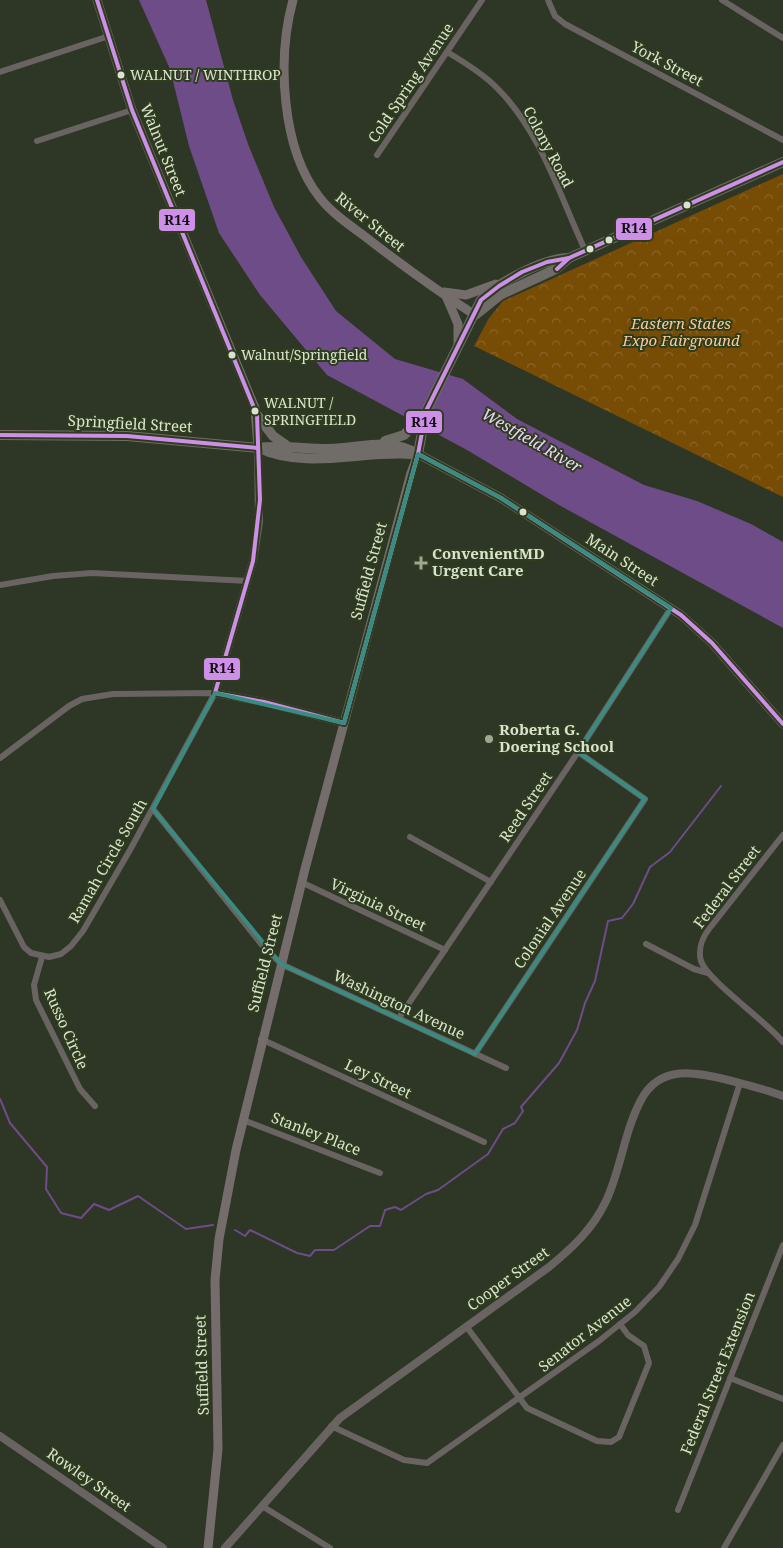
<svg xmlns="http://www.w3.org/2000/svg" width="783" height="1548" font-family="'Noto Serif',serif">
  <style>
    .park { fill: url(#park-crowns) }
    .water { fill: #6e4c88 }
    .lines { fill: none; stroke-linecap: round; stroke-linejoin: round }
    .stream { stroke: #6e4c88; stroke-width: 2 }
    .minor { stroke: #696462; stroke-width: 6 }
    .tertiary { stroke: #696462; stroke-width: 8 }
    .secondary { stroke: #746d6c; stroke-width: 9 }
    .primary { stroke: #706c68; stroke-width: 10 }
    .bus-1-casing { stroke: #2f3d1e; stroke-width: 8 }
    .bus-1 { stroke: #ce8fe9; stroke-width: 4 }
    .marked { fill: none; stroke: #388c82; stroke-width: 4; stroke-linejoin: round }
    .bus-dot { fill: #dae3d1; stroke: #2f3d1e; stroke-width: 2 }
    .poi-dot { fill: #9ea695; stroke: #2f3d1e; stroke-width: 2 }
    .labels { text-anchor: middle; stroke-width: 4; stroke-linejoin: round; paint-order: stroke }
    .bus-label { font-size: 14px; fill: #dae3d1; stroke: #2f3d1e; text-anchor: start }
    .street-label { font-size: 15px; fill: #dae3d1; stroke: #2f3d1e }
    .park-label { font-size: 15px; font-style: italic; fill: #faca97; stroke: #2f3d1e }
    .poi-label { font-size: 15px; font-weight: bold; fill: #dae3d1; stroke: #2f3d1e; text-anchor: start }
    .water-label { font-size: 16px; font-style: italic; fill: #e9d5fc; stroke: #2f3d1e }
    .line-badge { stroke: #2f3d1e; stroke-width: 2 }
    .pale-badge-label { font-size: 14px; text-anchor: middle; font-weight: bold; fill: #111 }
  </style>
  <defs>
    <pattern id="park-crowns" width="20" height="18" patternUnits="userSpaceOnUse" patternTransform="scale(1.25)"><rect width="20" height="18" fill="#774c05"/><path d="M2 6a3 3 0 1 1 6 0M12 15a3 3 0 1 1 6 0" fill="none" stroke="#8a6628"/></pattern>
  </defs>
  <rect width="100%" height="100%" fill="#2e3625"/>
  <path class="park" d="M783 174V497L474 346 489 318 503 301Z"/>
  <path class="water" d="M139 0H206L233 100 248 144 274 207 301 257 336 311 395 359 463 379 517 419 644 485 697 501 751 524 783 542V628L559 505 467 450 327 375 260 295 219 233 189 146 170 69Z"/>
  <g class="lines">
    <g class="stream">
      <path d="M0 1099 10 1123 47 1167 46 1189 61 1213 81 1218 94 1204 109 1210 138 1196 186 1229 213 1225"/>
      <path d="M235 1230 245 1236 250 1230 297 1253 310 1256 315 1250H334L370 1226H380L385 1210 395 1207 401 1210 426 1194 438 1190 488 1154 503 1129 515 1123 523 1111 521 1107 559 1063 577 1030 585 1003 595 981 608 921 622 918 633 904 650 867 670 852 721 786"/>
    </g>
    <g class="minor">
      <path d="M548 0 555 16 565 24 783 140"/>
      <path d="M722 0 783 38"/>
      <path d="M447 52C464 62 482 73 496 87 540 130 560 196 585 250"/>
      <path d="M0 72 109 36"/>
      <path d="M37 141 132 110"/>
      <path d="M377 155 482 0"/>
      <path d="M0 585 53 576 92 573 248 581"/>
      <path d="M0 758 69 706 82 699 113 694 215 693 130 850 83 931 71 946 61 954 49 957 31 953 24 947 0 900"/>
      <path d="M153 809 262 945 281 964 506 1068"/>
      <path d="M783 835 709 929C702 938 698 950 701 961 707 980 766 1021 783 1042"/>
      <path d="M410 837 491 882"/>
      <path d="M301 882 445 950"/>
      <path d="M646 944 694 969 708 973"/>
      <path d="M42 957 34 985 36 1000 80 1089 95 1106"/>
      <path d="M399 1018 578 752 671 608"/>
      <path d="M261 1039 484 1142"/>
      <path d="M475 1054 645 799 578 752"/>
      <path d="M243 1120 380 1173"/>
      <path d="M466 1326 527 1408 597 1441 611 1442 619 1437 649 1363 644 1346 628 1335 620 1324"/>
      <path d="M730 1378 783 1399"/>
      <path d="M331 1426 404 1460 427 1463 599 1341 635 1312 659 1287 678 1259 695 1225 740 1083"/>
      <path d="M262 1506 330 1548"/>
      <path d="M678 1510 783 1245"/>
      <path d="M724 1548 783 1445"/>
    </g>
    <g class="tertiary">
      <path d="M258 448 259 522 253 561 215 693 264 702 344 723"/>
      <path d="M0 1436 163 1548"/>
      <path d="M225 1548 340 1418 549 1267C572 1248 593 1229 606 1201 621 1169 624 1132 641 1100 660 1064 696 1072 728 1080 747 1085 765 1089 783 1096"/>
    </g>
    <g class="secondary">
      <path d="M97 0 132 110 255 408 258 448"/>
      <path d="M293 0C277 58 281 149 320 198 332 213 348 224 363 235 399 263 436 290 475 315"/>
      <path d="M444 292 466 295 496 284"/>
      <path d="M446 296 458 324V345"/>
      <path d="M208 1548 218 1449 215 1280 219 1239 236 1150 305 869 411 473 418 454 501 498 681 615 712 643 783 724"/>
    </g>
    <g class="primary">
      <path d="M475 315 500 295 556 269 569 258 783 162"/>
      <path d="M257 415 273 436 286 445"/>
      <path d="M0 435 127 436 258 448C282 445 305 449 328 449 362 449 386 436 418 454"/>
      <path d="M385 441 404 435 426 412"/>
      <path d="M259 448C307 470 362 450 412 454"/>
      <path d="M418 454 426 411 481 300C499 282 544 258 569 258"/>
    </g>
    <g class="bus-1-casing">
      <g id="bus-1">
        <path d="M97 0 132 110 257 415 260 500 253 561 215 693 264 702 344 723 418 454 426 411 481 300 499 286 522 272 547 262 569 258"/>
        <path d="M557 269 569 258 783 162"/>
        <path d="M0 435 127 436 258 448"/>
        <path d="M418 454 501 498 681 615 712 643 783 724"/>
      </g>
    </g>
    <use href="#bus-1" class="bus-1"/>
  </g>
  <path class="marked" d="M418 454 501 498 671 608 578 752 645 799 475 1054 281 964 153 809 215 693 344 723Z"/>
  <g class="bus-dot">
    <circle cx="121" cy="75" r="4.5"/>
    <circle cx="687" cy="205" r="4.5"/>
    <circle cx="609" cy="240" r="4.5"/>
    <circle cx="590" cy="249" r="4.5"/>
    <circle cx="232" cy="355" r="4.5"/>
    <circle cx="255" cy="411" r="4.5"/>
    <circle cx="523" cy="512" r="4.5"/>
  </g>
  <g class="poi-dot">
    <path d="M418.5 555.5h5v5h5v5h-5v5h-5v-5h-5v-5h5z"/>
    <circle cx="489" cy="739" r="5"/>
  </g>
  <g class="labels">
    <g class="bus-label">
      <text x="130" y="80">WALNUT / WINTHROP</text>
      <text x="241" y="360">Walnut/Springfield</text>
      <text x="264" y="408">WALNUT /<tspan x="264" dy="17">SPRINGFIELD</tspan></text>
    </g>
    <g class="street-label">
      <text transform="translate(667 64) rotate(28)" y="5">York Street</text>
      <text transform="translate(411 83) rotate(-56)" y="5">Cold Spring Avenue</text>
      <text transform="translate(548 147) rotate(62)" y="5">Colony Road</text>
      <text transform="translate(163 150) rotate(68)" y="5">Walnut Street</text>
      <text transform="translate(370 222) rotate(39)" y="5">River Street</text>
      <text transform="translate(130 424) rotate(3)" y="5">Springfield Street</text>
      <text transform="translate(622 560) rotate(33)" y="5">Main Street</text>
      <text transform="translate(369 571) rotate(-75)" y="5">Suffield Street</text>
      <text transform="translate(526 807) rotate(-56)" y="5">Reed Street</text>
      <text transform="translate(108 861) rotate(-60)" y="5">Ramah Circle South</text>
      <text transform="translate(727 887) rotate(-53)" y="5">Federal Street</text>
      <text transform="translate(378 905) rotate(25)" y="5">Virginia Street</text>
      <text transform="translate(550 919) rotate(-56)" y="5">Colonial Avenue</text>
      <text transform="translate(265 963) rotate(-76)" y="5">Suffield Street</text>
      <text transform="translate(399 1005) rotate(25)" y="5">Washington Avenue</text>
      <text transform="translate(66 1029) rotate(66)" y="5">Russo Circle</text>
      <text transform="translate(378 1079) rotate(25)" y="5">Ley Street</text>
      <text transform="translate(316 1134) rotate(21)" y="5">Stanley Place</text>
      <text transform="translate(508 1279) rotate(-36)" y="5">Cooper Street</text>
      <text transform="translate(585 1334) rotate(-38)" y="5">Senator Avenue</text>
      <text transform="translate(202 1365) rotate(-92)" y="5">Suffield Street</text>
      <text transform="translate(718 1373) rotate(-68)" y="5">Federal Street Extension</text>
      <text transform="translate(89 1480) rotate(35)" y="5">Rowley Street</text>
    </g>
    <g class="park-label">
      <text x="681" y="329">Eastern States<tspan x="681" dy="17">Expo Fairground</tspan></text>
    </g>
    <g class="poi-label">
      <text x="432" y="559">ConvenientMD<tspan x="432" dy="17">Urgent Care</tspan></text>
      <text x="499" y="735">Roberta G.<tspan x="499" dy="17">Doering School</tspan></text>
    </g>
    <g class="water-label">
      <text transform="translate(532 440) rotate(30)" y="6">Westfield River</text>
    </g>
  </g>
  <g class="line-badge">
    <rect x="158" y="208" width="38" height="24" rx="5" fill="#ce8fe9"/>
    <rect x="615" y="217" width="38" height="24" rx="5" fill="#ce8fe9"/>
    <rect x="405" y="410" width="38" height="24" rx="5" fill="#ce8fe9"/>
    <rect x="203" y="657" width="38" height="24" rx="5" fill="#ce8fe9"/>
  </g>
  <g class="pale-badge-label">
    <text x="177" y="225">R14</text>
    <text x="634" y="233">R14</text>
    <text x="424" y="427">R14</text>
    <text x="222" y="673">R14</text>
  </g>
</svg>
